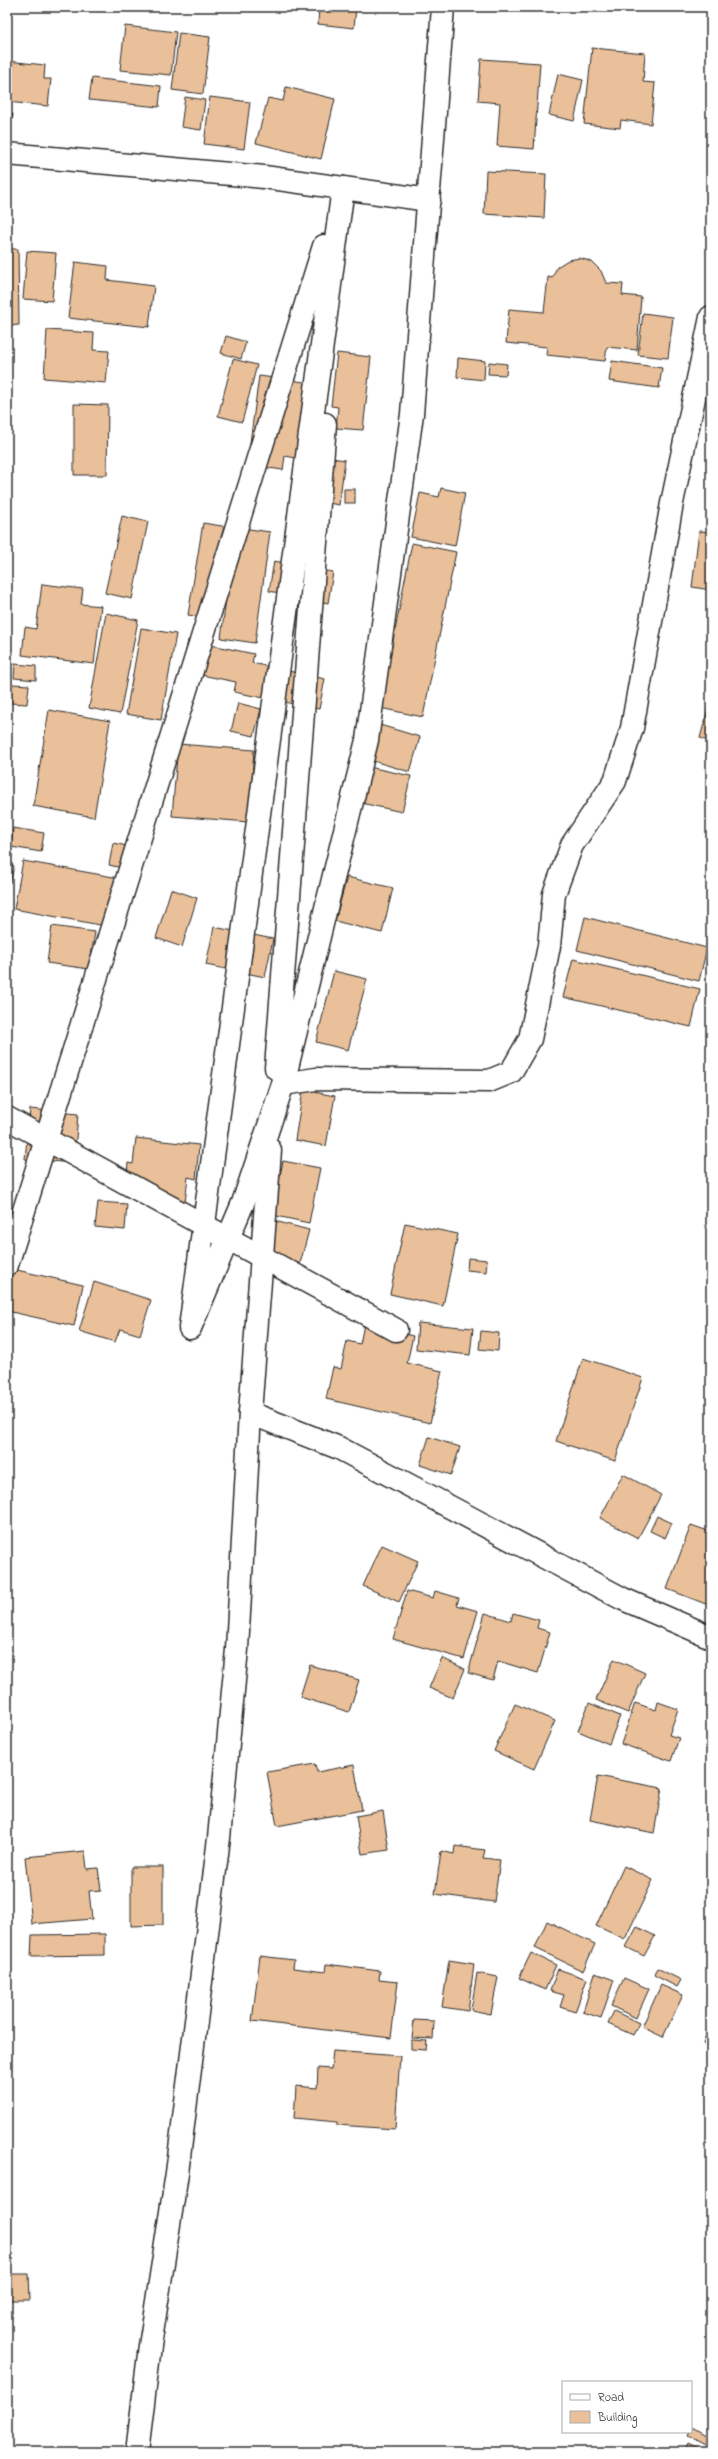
<svg xmlns="http://www.w3.org/2000/svg" width="718" height="2459" font-family="'Indie Flower',sans-serif">
  <style>
    .building { fill: #e9c099; stroke: #2b2b2b }
    .lines { fill: none; stroke-linecap: round; stroke-linejoin: round }
    .minor-casing { stroke: #2b2b2b; stroke-width: 25 }
    .minor { stroke: #fff; stroke-width: 22 }
  </style>
  <rect width="100%" height="100%" fill="#fff"/>
  <filter id="ink" filterUnits="userSpaceOnUse"><feTurbulence type="fractalNoise" baseFrequency=".025" numOctaves="2"/><feDisplacementMap in="SourceGraphic" scale="8" xChannelSelector="R" yChannelSelector="G"/><feConvolveMatrix kernelMatrix="1 2 1 2 8 2 1 2 1" color-interpolation-filters="sRGB"/></filter>
  <g filter="url(#ink)">
    <g class="building">
      <path d="M319 7H356L354 28 318 24Z"/>
      <path d="M125 26 176 32 171 75 120 70Z"/>
      <path d="M179 33 210 37 203 94 172 90Z"/>
      <path d="M592 48 645 53 643 82 655 83 651 124 621 120 620 128 584 124Z"/>
      <path d="M481 59 540 63 534 149 497 146 500 103 478 101Z"/>
      <path d="M7 61 45 65 44 79H51L48 106 7 102Z"/>
      <path d="M558 74 583 80 574 121 549 115Z"/>
      <path d="M92 78 161 86 159 107 89 100Z"/>
      <path d="M286 87 335 99 321 159 256 143 268 98 283 101Z"/>
      <path d="M185 97 205 100 201 130 181 127Z"/>
      <path d="M210 97 250 102 244 149 204 144Z"/>
      <path d="M7 113 13 114 8 137H7Z"/>
      <path d="M486 171 546 174 544 218 484 214Z"/>
      <path d="M7 249H18L19 325 7 326Z"/>
      <path d="M27 251 56 253 52 301 23 299Z"/>
      <path d="M580 258 592 262 601 271 606 283 623 284 622 295 641 297 637 350 607 347 605 361 546 355 547 347 506 343 509 309 544 312 548 277 552 278 557 267 568 260Z"/>
      <path d="M75 262 108 266 107 280 154 286 149 327 68 318Z"/>
      <path d="M643 313 673 317 668 358 638 355Z"/>
      <path d="M47 330 94 333 93 350 109 351 106 383 44 378Z"/>
      <path d="M226 336 246 342 241 359 221 353Z"/>
      <path d="M337 353 371 357 363 430 336 428 338 407 331 406Z"/>
      <path d="M458 358 485 361 484 380 457 377Z"/>
      <path d="M233 359 257 365 242 422 218 416Z"/>
      <path d="M612 361 662 368 659 388 609 381Z"/>
      <path d="M489 362 507 364 506 375 488 374Z"/>
      <path d="M259 376 312 383 308 460 285 456 283 470 247 465Z"/>
      <path d="M74 404 108 405 107 475H74Z"/>
      <path d="M318 456 345 460 339 505 312 500Z"/>
      <path d="M441 488 465 493 455 546 411 537 420 493 439 497Z"/>
      <rect x="344" y="489" width="11" height="14"/>
      <path d="M122 516 148 522 132 599 105 593Z"/>
      <path d="M203 523 228 527 214 619 188 615Z"/>
      <path d="M235 527 270 532 255 643 221 638Z"/>
      <path d="M699 531 711 532V590L692 587Z"/>
      <path d="M412 543 456 552 423 717 380 708Z"/>
      <path d="M274 561 333 572 328 603 269 591Z"/>
      <path d="M42 584 83 589 81 604 101 606 94 664 22 655 25 627 36 629Z"/>
      <path d="M106 613 138 620 120 714 89 708Z"/>
      <path d="M141 628 176 634 161 720 126 714Z"/>
      <path d="M188 640 254 654 252 663 325 679 319 709 234 692 236 682 182 671Z"/>
      <path d="M15 664 36 666V680L14 678Z"/>
      <path d="M12 684 29 685 27 704 10 703Z"/>
      <path d="M238 703 261 709 254 736 231 731Z"/>
      <path d="M708 709 711 710V742L700 738Z"/>
      <path d="M49 710 110 721 94 817 33 806Z"/>
      <path d="M380 725 420 737 410 772 370 760Z"/>
      <path d="M178 744 254 750 249 822 172 816Z"/>
      <path d="M369 767 411 776 402 812 361 803Z"/>
      <path d="M13 828 44 833 41 852 11 847Z"/>
      <path d="M113 843 141 849 136 871 109 865Z"/>
      <path d="M23 861 119 878 111 927 14 909Z"/>
      <path d="M7 864 14 866 10 883H7Z"/>
      <path d="M347 877 393 888 382 933 335 921Z"/>
      <path d="M171 889 197 898 182 947 156 938Z"/>
      <path d="M585 917 707 948 699 981 577 950Z"/>
      <path d="M52 926 95 932 89 969 47 963Z"/>
      <path d="M214 927 273 939 265 977 206 965Z"/>
      <path d="M573 959 700 989 691 1027 563 997Z"/>
      <path d="M334 971 367 979 348 1050 316 1042Z"/>
      <path d="M303 1090 335 1096 326 1146 295 1140Z"/>
      <path d="M30 1109 78 1114 74 1163 25 1159Z"/>
      <path d="M136 1138 199 1145 196 1179 188 1177 185 1203 125 1196 128 1163 133 1164Z"/>
      <path d="M283 1161 320 1168 309 1223 272 1215Z"/>
      <path d="M98 1202 127 1204 125 1230 95 1227Z"/>
      <path d="M267 1219 309 1230 295 1283 253 1272Z"/>
      <path d="M405 1223 458 1234 443 1306 390 1294Z"/>
      <path d="M468 1258 487 1260 486 1272 467 1270Z"/>
      <path d="M8 1268 83 1285 74 1326 7 1311Z"/>
      <path d="M94 1282 151 1300 140 1335 120 1329 115 1342 79 1331Z"/>
      <path d="M418 1323 473 1328 470 1355 416 1349Z"/>
      <path d="M364 1324 413 1336 407 1363 442 1371 430 1423 326 1399 333 1367 341 1369 347 1341 360 1344Z"/>
      <path d="M481 1331 499 1333 498 1351 479 1349Z"/>
      <path d="M583 1358 643 1378 615 1461 556 1441Z"/>
      <path d="M429 1437 460 1447 451 1475 420 1465Z"/>
      <path d="M623 1474 661 1495 638 1538 600 1518Z"/>
      <path d="M657 1516 672 1523 665 1538 650 1531Z"/>
      <path d="M691 1525 711 1532V1606L667 1589Z"/>
      <path d="M382 1545 418 1561 399 1602 363 1586Z"/>
      <path d="M407 1591 433 1598 435 1591 459 1598 457 1605 478 1611 464 1659 393 1639Z"/>
      <path d="M485 1613 511 1621 513 1613 539 1620 537 1628 550 1632 538 1673 498 1661 493 1680 468 1673Z"/>
      <path d="M442 1658 465 1669 453 1698 429 1688Z"/>
      <path d="M614 1659 645 1673 628 1713 596 1700Z"/>
      <path d="M310 1665 359 1680 349 1712 300 1697Z"/>
      <path d="M658 1702 678 1709 669 1735 679 1738 671 1761 621 1744 635 1703 656 1710Z"/>
      <path d="M589 1703 620 1716 609 1744 578 1731Z"/>
      <path d="M515 1704 555 1721 534 1769 494 1751Z"/>
      <path d="M315 1764 317 1772 354 1765 362 1810 277 1826 267 1772Z"/>
      <path d="M598 1776 662 1788 654 1833 590 1820Z"/>
      <path d="M383 1811 389 1850 362 1854 356 1816Z"/>
      <path d="M455 1846 485 1850 483 1858 500 1860 494 1902 435 1894 441 1851 454 1854Z"/>
      <path d="M85 1851 87 1869 98 1868 101 1890 89 1891 92 1919 32 1924 25 1857Z"/>
      <path d="M624 1866 653 1880 625 1939 596 1926Z"/>
      <path d="M131 1867H163V1925L131 1926Z"/>
      <path d="M547 1921 595 1944 583 1971 535 1948Z"/>
      <path d="M637 1927 655 1936 644 1956 626 1947Z"/>
      <path d="M105 1934V1955L31 1956 32 1935Z"/>
      <path d="M531 1953 556 1965 545 1990 519 1978Z"/>
      <path d="M260 1956 294 1960 293 1968 325 1972 326 1964 380 1971 379 1980 398 1982 391 2038 252 2021Z"/>
      <path d="M449 1960 474 1964 468 2011 442 2007Z"/>
      <path d="M657 1968 681 1980 677 1987 654 1975Z"/>
      <path d="M558 1969 587 1979 575 2012 560 2007 564 1995 550 1991Z"/>
      <path d="M477 1973 498 1977 491 2014 471 2010Z"/>
      <path d="M595 1973 614 1980 601 2018 583 2012Z"/>
      <path d="M624 1978 649 1989 636 2018 611 2006Z"/>
      <path d="M661 1985 683 1995 663 2037 642 2027Z"/>
      <path d="M614 2011 639 2023 633 2035 608 2024Z"/>
      <path d="M711 2019V2046L703 2044Z"/>
      <path d="M414 2020 434 2021 433 2039 412 2038Z"/>
      <path d="M411 2040 427 2041 426 2050 411 2049Z"/>
      <path d="M333 2051 400 2056 395 2129 337 2125V2122L294 2118 296 2086 317 2088 318 2068 331 2069Z"/>
      <path d="M7 2274H29L30 2300H7Z"/>
      <path d="M692 2428 711 2439V2448L688 2436Z"/>
      <path d="M688 2444 704 2452H684Z"/>
    </g>
    <g class="lines">
      <g class="minor-casing">
        <g id="minor">
          <path d="M7 154 264 177 429 200"/>
          <path d="M343 188 190 1328 243 1203 283 1084 367 740 412 414 443 7"/>
          <path d="M276 1068 325 424"/>
          <path d="M283 1084 316 1079 489 1081 511 1072 530 1039 549 946 554 894 572 845 615 781 632 728 672 503 711 317"/>
          <path d="M7 1118 396 1330"/>
          <path d="M7 1265 324 246"/>
          <path d="M250 1413 339 1448 623 1599 711 1637"/>
          <path d="M137 2452 150 2346 177 2173 219 1838 237 1649 250 1413 270 1150"/>
        </g>
      </g>
      <use href="#minor" class="minor"/>
    </g>
  </g>
  <rect width="718" height="2459" fill="none" stroke="#fff" stroke-width="24"/>
  <rect x="12" y="12" width="694" height="2435" fill="none" stroke="#2b2b2b" stroke-width="1.5" filter="url(#ink)"/>
  <rect x="562" y="2381" width="130" height="52" fill="#ffffff" stroke="#aaaaaa"/>
  <rect x="570" y="2394" width="20" height="6" fill="#ffffff" stroke="#aaaaaa"/>
  <text x="598" y="2401" font-size="12" fill="#2b2b2b">Road</text>
  <rect x="570" y="2411" width="20" height="12" fill="#e9c099" stroke="#aaaaaa"/>
  <text x="598" y="2421" font-size="12" fill="#2b2b2b">Building</text>
</svg>
